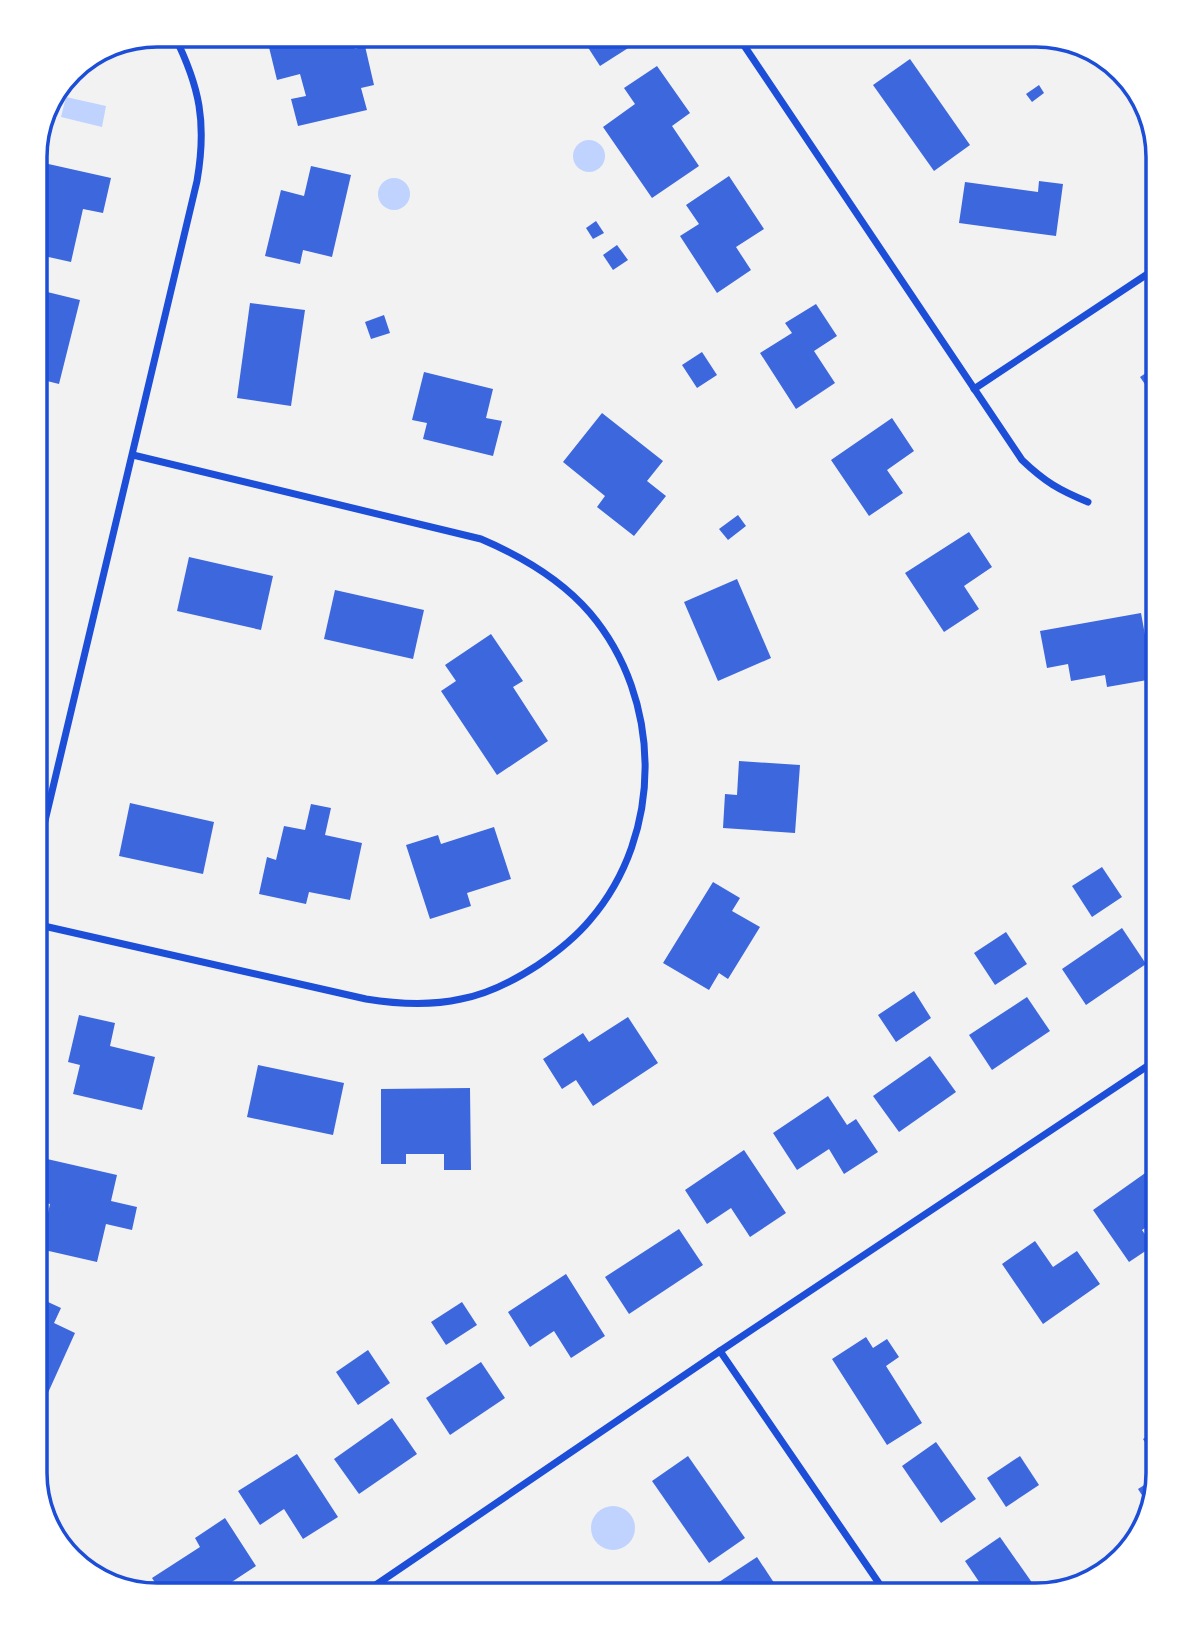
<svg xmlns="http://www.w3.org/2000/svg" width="1193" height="1630" font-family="'DejaVu Sans',sans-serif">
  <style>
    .water { fill: #bfd3fe }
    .building { fill: #3d67dc }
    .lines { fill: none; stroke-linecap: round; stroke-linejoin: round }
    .minor { stroke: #1d4ed8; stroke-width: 7 }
    .rim { fill: none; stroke: #1d4ed8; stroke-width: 3.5 }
  </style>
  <rect width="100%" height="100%" fill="#f2f2f2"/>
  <g class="water">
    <polygon points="66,97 106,106 102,127 61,117"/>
    <circle cx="589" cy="156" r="16"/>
    <circle cx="394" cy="194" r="16"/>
    <circle cx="613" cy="1528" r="22"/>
  </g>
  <g class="building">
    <polygon points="266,35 306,35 307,38 321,35 351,35 355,49 365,46 374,85 361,88 367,110 298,126 291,99 306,96 300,74 277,80"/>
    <polygon points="580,35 630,35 636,43 600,66"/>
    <polygon points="831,35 858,35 840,48"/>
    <polygon points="910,59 970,145 934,171 873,85"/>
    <polygon points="657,66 690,113 672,126 699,166 652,198 603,127 635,104 624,88"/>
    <polygon points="1039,85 1044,93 1032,102 1026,94"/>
    <polygon points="35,161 111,178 103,213 83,209 71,262 35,254"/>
    <polygon points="311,166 351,175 332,257 303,250 300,264 265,256 281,190 304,196"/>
    <polygon points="729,176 764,229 736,247 751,270 717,293 680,236 699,224 686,205"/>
    <polygon points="1039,181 1063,184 1056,236 959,223 965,182 1038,192"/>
    <polygon points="596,221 604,233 593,239 586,228"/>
    <polygon points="617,245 628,260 613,270 603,255"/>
    <polygon points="35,289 80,300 59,384 35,378"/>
    <polygon points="250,303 305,310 291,406 237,398"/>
    <polygon points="816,304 837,336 814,351 835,383 796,409 760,353 792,333 785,323"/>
    <polygon points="384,315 390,333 371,339 365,322"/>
    <polygon points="702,352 717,375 697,388 682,365"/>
    <polygon points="1158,365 1158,403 1140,377"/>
    <polygon points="424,372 493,389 486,418 502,421 493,456 423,439 427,423 412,420"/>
    <polygon points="602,413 663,461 647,481 666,496 634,536 597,507 605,496 563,462"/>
    <polygon points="892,418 914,451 887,470 903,493 869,516 831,460"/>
    <polygon points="35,462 44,464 36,494 35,494"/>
    <polygon points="738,515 746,526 728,540 719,529"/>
    <polygon points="969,532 992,567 964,586 979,609 944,632 905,573"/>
    <polygon points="189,557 273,576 261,630 177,611"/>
    <polygon points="737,579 771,658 718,681 684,602"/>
    <polygon points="335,590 424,610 413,659 324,639"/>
    <polygon points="1141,613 1153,679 1107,687 1105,675 1071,681 1068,664 1047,668 1040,631"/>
    <polygon points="491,634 523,681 513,687 548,741 497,775 441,691 456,681 445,665"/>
    <polygon points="739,761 800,765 795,833 723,828 725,794 737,795"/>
    <polygon points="130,803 214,822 203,874 119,856"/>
    <polygon points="311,804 331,808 325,835 362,843 350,900 309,892 306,904 259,894 267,857 276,860 284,826 305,830"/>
    <polygon points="494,827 511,879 467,893 471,906 430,919 406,845 438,835 441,844"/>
    <polygon points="1102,867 1122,897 1092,917 1072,886"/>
    <polygon points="713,882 740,898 732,911 760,927 728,979 719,973 709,990 663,963"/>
    <polygon points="1122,928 1146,964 1086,1005 1062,969"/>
    <polygon points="1006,932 1027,964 995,985 974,953"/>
    <polygon points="914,991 931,1018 896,1042 878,1015"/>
    <polygon points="1027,997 1050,1031 992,1070 969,1035"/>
    <polygon points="79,1015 115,1023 110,1046 155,1057 142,1110 73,1094 80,1065 68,1062"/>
    <polygon points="628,1017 658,1063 593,1106 576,1080 562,1089 543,1059 583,1033 589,1042"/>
    <polygon points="930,1056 956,1092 899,1132 873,1096"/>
    <polygon points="258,1065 344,1083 333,1135 247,1117"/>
    <polygon points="470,1088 471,1170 444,1170 444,1154 406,1154 406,1164 381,1164 381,1089"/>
    <polygon points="828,1096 847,1125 856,1119 878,1152 844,1174 829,1149 797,1170 773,1133"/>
    <polygon points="744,1150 786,1213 750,1237 731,1208 707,1224 685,1190"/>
    <polygon points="47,1159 117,1175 111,1201 137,1207 132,1230 106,1224 97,1262 40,1249 50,1204 37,1201"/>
    <polygon points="1158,1164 1158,1219 1142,1230 1153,1246 1129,1262 1093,1210"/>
    <polygon points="679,1229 703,1265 629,1314 605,1277"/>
    <polygon points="1035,1241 1053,1267 1077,1251 1100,1284 1043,1324 1002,1264"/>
    <polygon points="566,1274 605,1336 571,1358 554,1331 530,1347 508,1312"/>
    <polygon points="35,1296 61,1308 54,1323 75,1333 47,1395 35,1389"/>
    <polygon points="462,1302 477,1325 446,1345 431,1322"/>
    <polygon points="866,1337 873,1348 887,1339 899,1357 886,1366 922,1423 887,1445 832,1359"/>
    <polygon points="368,1350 390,1383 358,1405 336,1372"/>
    <polygon points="481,1362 505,1398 450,1435 426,1398"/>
    <polygon points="392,1418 417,1454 359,1494 334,1459"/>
    <polygon points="1158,1429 1158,1462 1143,1439"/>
    <polygon points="936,1442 976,1499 941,1523 902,1466"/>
    <polygon points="297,1454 338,1517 303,1539 284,1509 260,1525 238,1491"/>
    <polygon points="688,1456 745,1538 709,1563 652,1481"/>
    <polygon points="1020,1456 1039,1485 1006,1507 987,1478"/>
    <polygon points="1157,1477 1149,1506 1138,1489"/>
    <polygon points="225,1518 256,1566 212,1595 163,1595 152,1578 200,1547 195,1538"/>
    <polygon points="1000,1537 1040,1594 988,1595 965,1561"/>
    <polygon points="757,1557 782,1595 728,1595 719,1582"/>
    <polygon points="118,1575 127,1588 107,1582"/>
  </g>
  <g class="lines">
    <g class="minor">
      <path d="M737,35L1022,460C1045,482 1059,490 1088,502"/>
      <polyline points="974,389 1158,267"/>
      <path d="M35,863L197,181C207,123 200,87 174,35"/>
      <path d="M35,924L366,999C397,1004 430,1006 461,999C489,994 515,980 538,965C557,952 575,938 590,920C664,834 663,699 590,613C561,579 521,556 481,539L133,455"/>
      <polyline points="720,1351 887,1595"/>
      <polyline points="361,1595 720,1351 1158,1059"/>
    </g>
  </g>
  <path d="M0 0H1193V1630H0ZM157 47H1036A110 110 0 0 1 1146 157V1473A110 110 0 0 1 1036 1583H157A110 110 0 0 1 47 1473V157A110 110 0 0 1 157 47Z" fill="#fff" fill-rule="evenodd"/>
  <path class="rim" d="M157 47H1036A110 110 0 0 1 1146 157V1473A110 110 0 0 1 1036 1583H157A110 110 0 0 1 47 1473V157A110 110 0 0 1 157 47Z"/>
</svg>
